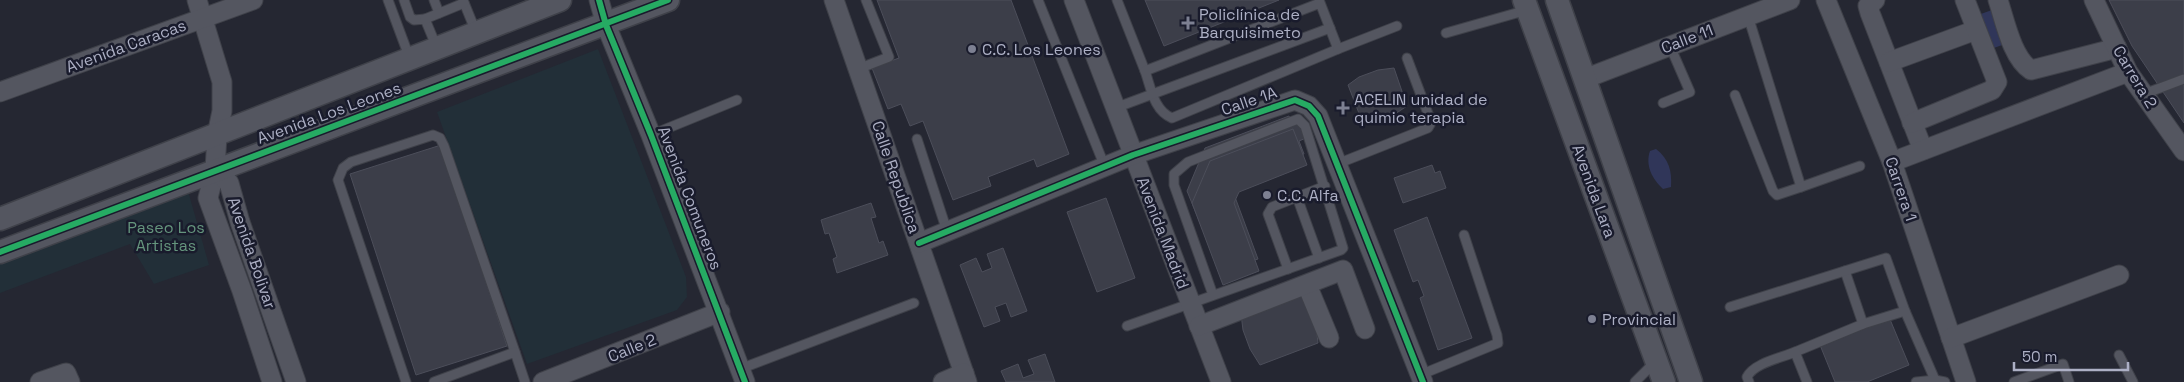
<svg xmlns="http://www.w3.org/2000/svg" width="2184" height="382" font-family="'Space Grotesk',sans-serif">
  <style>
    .green { fill: #222f38 }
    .water { fill: #303659 }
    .building { fill: #3c3e49; stroke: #4c4e5a }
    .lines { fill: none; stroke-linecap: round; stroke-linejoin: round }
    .service-casing { stroke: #3f4149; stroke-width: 11 }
    .minor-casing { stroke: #3f4149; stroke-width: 21 }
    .tertiary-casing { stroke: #3f4149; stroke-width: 25 }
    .service { stroke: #545660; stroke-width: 9 }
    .minor { stroke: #545660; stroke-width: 19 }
    .tertiary { stroke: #545660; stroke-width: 22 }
    .cycleway-casing { stroke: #191b2c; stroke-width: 9 }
    .cycleway { stroke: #26ab63; stroke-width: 6 }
    .poi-dot { fill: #7d8092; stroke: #191b2c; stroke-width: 2 }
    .labels { text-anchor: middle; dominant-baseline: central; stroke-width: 5; stroke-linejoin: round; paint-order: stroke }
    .poi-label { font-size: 16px; fill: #adb0c5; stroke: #191b2c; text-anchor: start }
    .street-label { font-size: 16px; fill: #adb0c5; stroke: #191b2c }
    .park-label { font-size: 16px; fill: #65957d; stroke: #191b2c }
  </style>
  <rect width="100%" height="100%" fill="#252732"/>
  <g class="green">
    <polygon points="598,49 686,277 687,297 677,310 527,364 437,112"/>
    <polygon points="188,191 209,265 154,284 130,244 0,293 0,264"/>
  </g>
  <g class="water">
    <polygon points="1992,10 2005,44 1991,49 1978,15"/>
    <path d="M1656,149C1669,159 1672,171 1671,187L1663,189C1652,179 1645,165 1650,151Z"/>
  </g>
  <g class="building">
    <polygon points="877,0 1011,0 1069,154 1037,167 1034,159 988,177 991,186 953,200 923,121 910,126 901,104 888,109 872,68 899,58"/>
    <polygon points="1145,0 1279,0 1164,46"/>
    <polygon points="2109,0 2184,0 2184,123 2132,46"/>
    <polygon points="1394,68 1407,106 1395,114 1379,119 1362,121 1348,85 1359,77 1378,70"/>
    <polygon points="1289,116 1292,124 1299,121 1306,138 1299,141 1304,154 1236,180 1232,189 1258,259 1220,272 1187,191 1205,148"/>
    <polygon points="1293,129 1307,165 1239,192 1234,203 1259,271 1223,285 1192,203 1210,161"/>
    <polygon points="441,145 507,346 416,375 350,174"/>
    <polygon points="1432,165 1435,173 1440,171 1446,188 1403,203 1394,178"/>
    <polygon points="1106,198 1135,278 1097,292 1067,212"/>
    <polygon points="871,203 876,217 871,218 879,243 883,241 888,255 837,273 833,259 837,257 829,233 825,234 821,220"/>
    <polygon points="1427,217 1472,338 1438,350 1420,298 1424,296 1418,280 1413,282 1394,230"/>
    <polygon points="1003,248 1027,311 1011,317 1006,303 995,307 1000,321 984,327 960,265 976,258 982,272 992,268 987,254"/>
    <polygon points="1300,293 1309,307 1316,325 1318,343 1260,365 1250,349 1243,330 1241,314"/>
    <polygon points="1889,317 1909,365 1867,382 1835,382 1820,345"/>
    <polygon points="1045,354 1055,382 1006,382 1001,371 1018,364 1023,378 1034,374 1028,360"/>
  </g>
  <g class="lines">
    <g class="service-casing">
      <g id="service">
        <polyline points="388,0 410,59"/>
        <polyline points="404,0 410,17 414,20 425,19 437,48"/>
        <polyline points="434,0 439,13"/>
        <polyline points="463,0 476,32"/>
        <polyline points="1038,0 1105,167"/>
        <polyline points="1117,0 1145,71"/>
        <path d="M1319,0L1338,49L1172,118C1154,111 1151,88 1145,71L1320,3"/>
        <polyline points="425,19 464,3"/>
        <polyline points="1446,33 1527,10"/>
        <polyline points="1338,49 1397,26"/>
        <polyline points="858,69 889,57 866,0"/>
        <polyline points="2144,94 2184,79"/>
        <polyline points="1735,95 1773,191 1777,195 1801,187 1748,16"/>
        <polyline points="1663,103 1690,92 1670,46"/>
        <polyline points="1115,108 1330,28"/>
        <polyline points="651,135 737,100"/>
        <polyline points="917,139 947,231"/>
        <polyline points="1337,164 1428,128 1431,123 1430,119 1407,58"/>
        <polyline points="1801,187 1860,166"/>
        <polyline points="1297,197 1319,258"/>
        <polyline points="1288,269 1268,214 1272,207 1325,186"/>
        <polyline points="1845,271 1863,324"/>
        <polyline points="1730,307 1886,258 1905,311"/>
        <polyline points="1127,326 1341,250 1343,248 1305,126 1298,119 1188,162 1174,174 1174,185 1213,295"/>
        <polyline points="1795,352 1863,324 1905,311 1935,380"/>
        <polyline points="2119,355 2133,382"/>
        <polyline points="740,369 914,303"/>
        <polyline points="1420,375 1498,343 1497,335 1464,235"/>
        <polyline points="406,382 338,180 343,168 351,162 433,135 440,138 444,146 515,352"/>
        <polyline points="434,382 515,352 525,382"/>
        <polyline points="1635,382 1656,361"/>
        <path d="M1749,382L1747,377C1754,363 1781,358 1795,352L1807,382"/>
        <polyline points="1916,382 1935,380 1945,382"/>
        <polyline points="2014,382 2063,364 2069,382"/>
      </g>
    </g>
    <g class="minor-casing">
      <g id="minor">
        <polyline points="197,0 222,82 222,111 217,135 215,170 208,198 242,291 272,382"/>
        <polyline points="599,0 606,25 651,135 745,382"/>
        <polyline points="834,0 967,382"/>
        <polyline points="1074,0 1221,382"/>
        <polyline points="1826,0 1892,162 1966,382"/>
        <polyline points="1875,0 1868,6 1870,13 1923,150"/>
        <path d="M1998,0C2005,21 2012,58 2031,70L2117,48"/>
        <polyline points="2094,0 2128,72 2184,151"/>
        <polyline points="1889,62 1976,30"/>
        <polyline points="1584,79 1790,0"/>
        <polyline points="0,92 253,0"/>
        <polyline points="1912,123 1992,90 1997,82 1965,0"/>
        <polyline points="1892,162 2128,72"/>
        <polyline points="215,170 229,183 240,222 296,382"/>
        <polyline points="919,243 1133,155 1295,100 1309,106 1318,116 1423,382"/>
        <polyline points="1307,285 1329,338"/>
        <polyline points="1199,326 1343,270 1365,329"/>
        <polyline points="1951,338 2119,275"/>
        <polyline points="40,382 66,373 70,382"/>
        <polyline points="543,382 720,312"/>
        <polyline points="943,382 964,373"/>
      </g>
    </g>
    <g class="tertiary-casing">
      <g id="tertiary">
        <polyline points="1524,0 1664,382"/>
        <polyline points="1557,0 1691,382"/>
        <polyline points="0,219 560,0"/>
        <polyline points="0,252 668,0"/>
      </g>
    </g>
    <use href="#service" class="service"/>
    <use href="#minor" class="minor"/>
    <use href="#tertiary" class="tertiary"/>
    <g class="cycleway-casing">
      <g id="cycleway">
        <polyline points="599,0 606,25 651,135 745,382"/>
        <polyline points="919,243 1133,155 1295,100 1309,106 1318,116 1423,382"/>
        <polyline points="0,252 668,0"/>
      </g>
    </g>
    <use href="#cycleway" class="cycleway"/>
  </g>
  <g class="poi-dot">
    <path d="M1185.5 15.5h5v5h5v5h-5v5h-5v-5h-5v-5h5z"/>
    <circle cx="972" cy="49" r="5"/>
    <path d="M1340.5 100.5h5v5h5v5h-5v5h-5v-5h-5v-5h5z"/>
    <circle cx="1267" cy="195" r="5"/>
    <circle cx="1592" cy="319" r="5"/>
  </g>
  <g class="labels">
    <g class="poi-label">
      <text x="1199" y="14">Policlínica de<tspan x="1199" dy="18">Barquisimeto</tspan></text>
      <text x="982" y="49">C.C. Los Leones</text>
      <text x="1354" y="99">ACELIN unidad de<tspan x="1354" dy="18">quimio terapia</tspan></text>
      <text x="1277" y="195">C.C. Alfa</text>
      <text x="1602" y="319">Provincial</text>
    </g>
    <g class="street-label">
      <text transform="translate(1687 39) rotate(-21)">Calle 11</text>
      <text transform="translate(126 46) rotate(-20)">Avenida Caracas</text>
      <text transform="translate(2135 77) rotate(59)">Carrera 2</text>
      <text transform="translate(1249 101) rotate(-19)">Calle 1A</text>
      <text transform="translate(329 113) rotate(-20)">Avenida Los Leones</text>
      <text transform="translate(896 177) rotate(71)">Calle Republica</text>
      <text transform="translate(1901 189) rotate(71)">Carrera 1</text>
      <text transform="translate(1594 191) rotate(70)">Avenida Lara</text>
      <text transform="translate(690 198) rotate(69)">Avenida Comuneros</text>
      <text transform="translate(1163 233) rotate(69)">Avenida Madrid</text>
      <text transform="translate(252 253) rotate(71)">Avenida Bolivar</text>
      <text transform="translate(632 348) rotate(-22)">Calle 2</text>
    </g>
    <g class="park-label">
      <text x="166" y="227">Paseo Los<tspan x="166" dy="18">Artistas</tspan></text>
    </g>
  </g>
  <path d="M2014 362v8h114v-8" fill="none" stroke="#adb0c5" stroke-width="2.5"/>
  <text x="2022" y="362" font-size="15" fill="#adb0c5" stroke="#191b2c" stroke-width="4" paint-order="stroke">50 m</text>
</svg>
